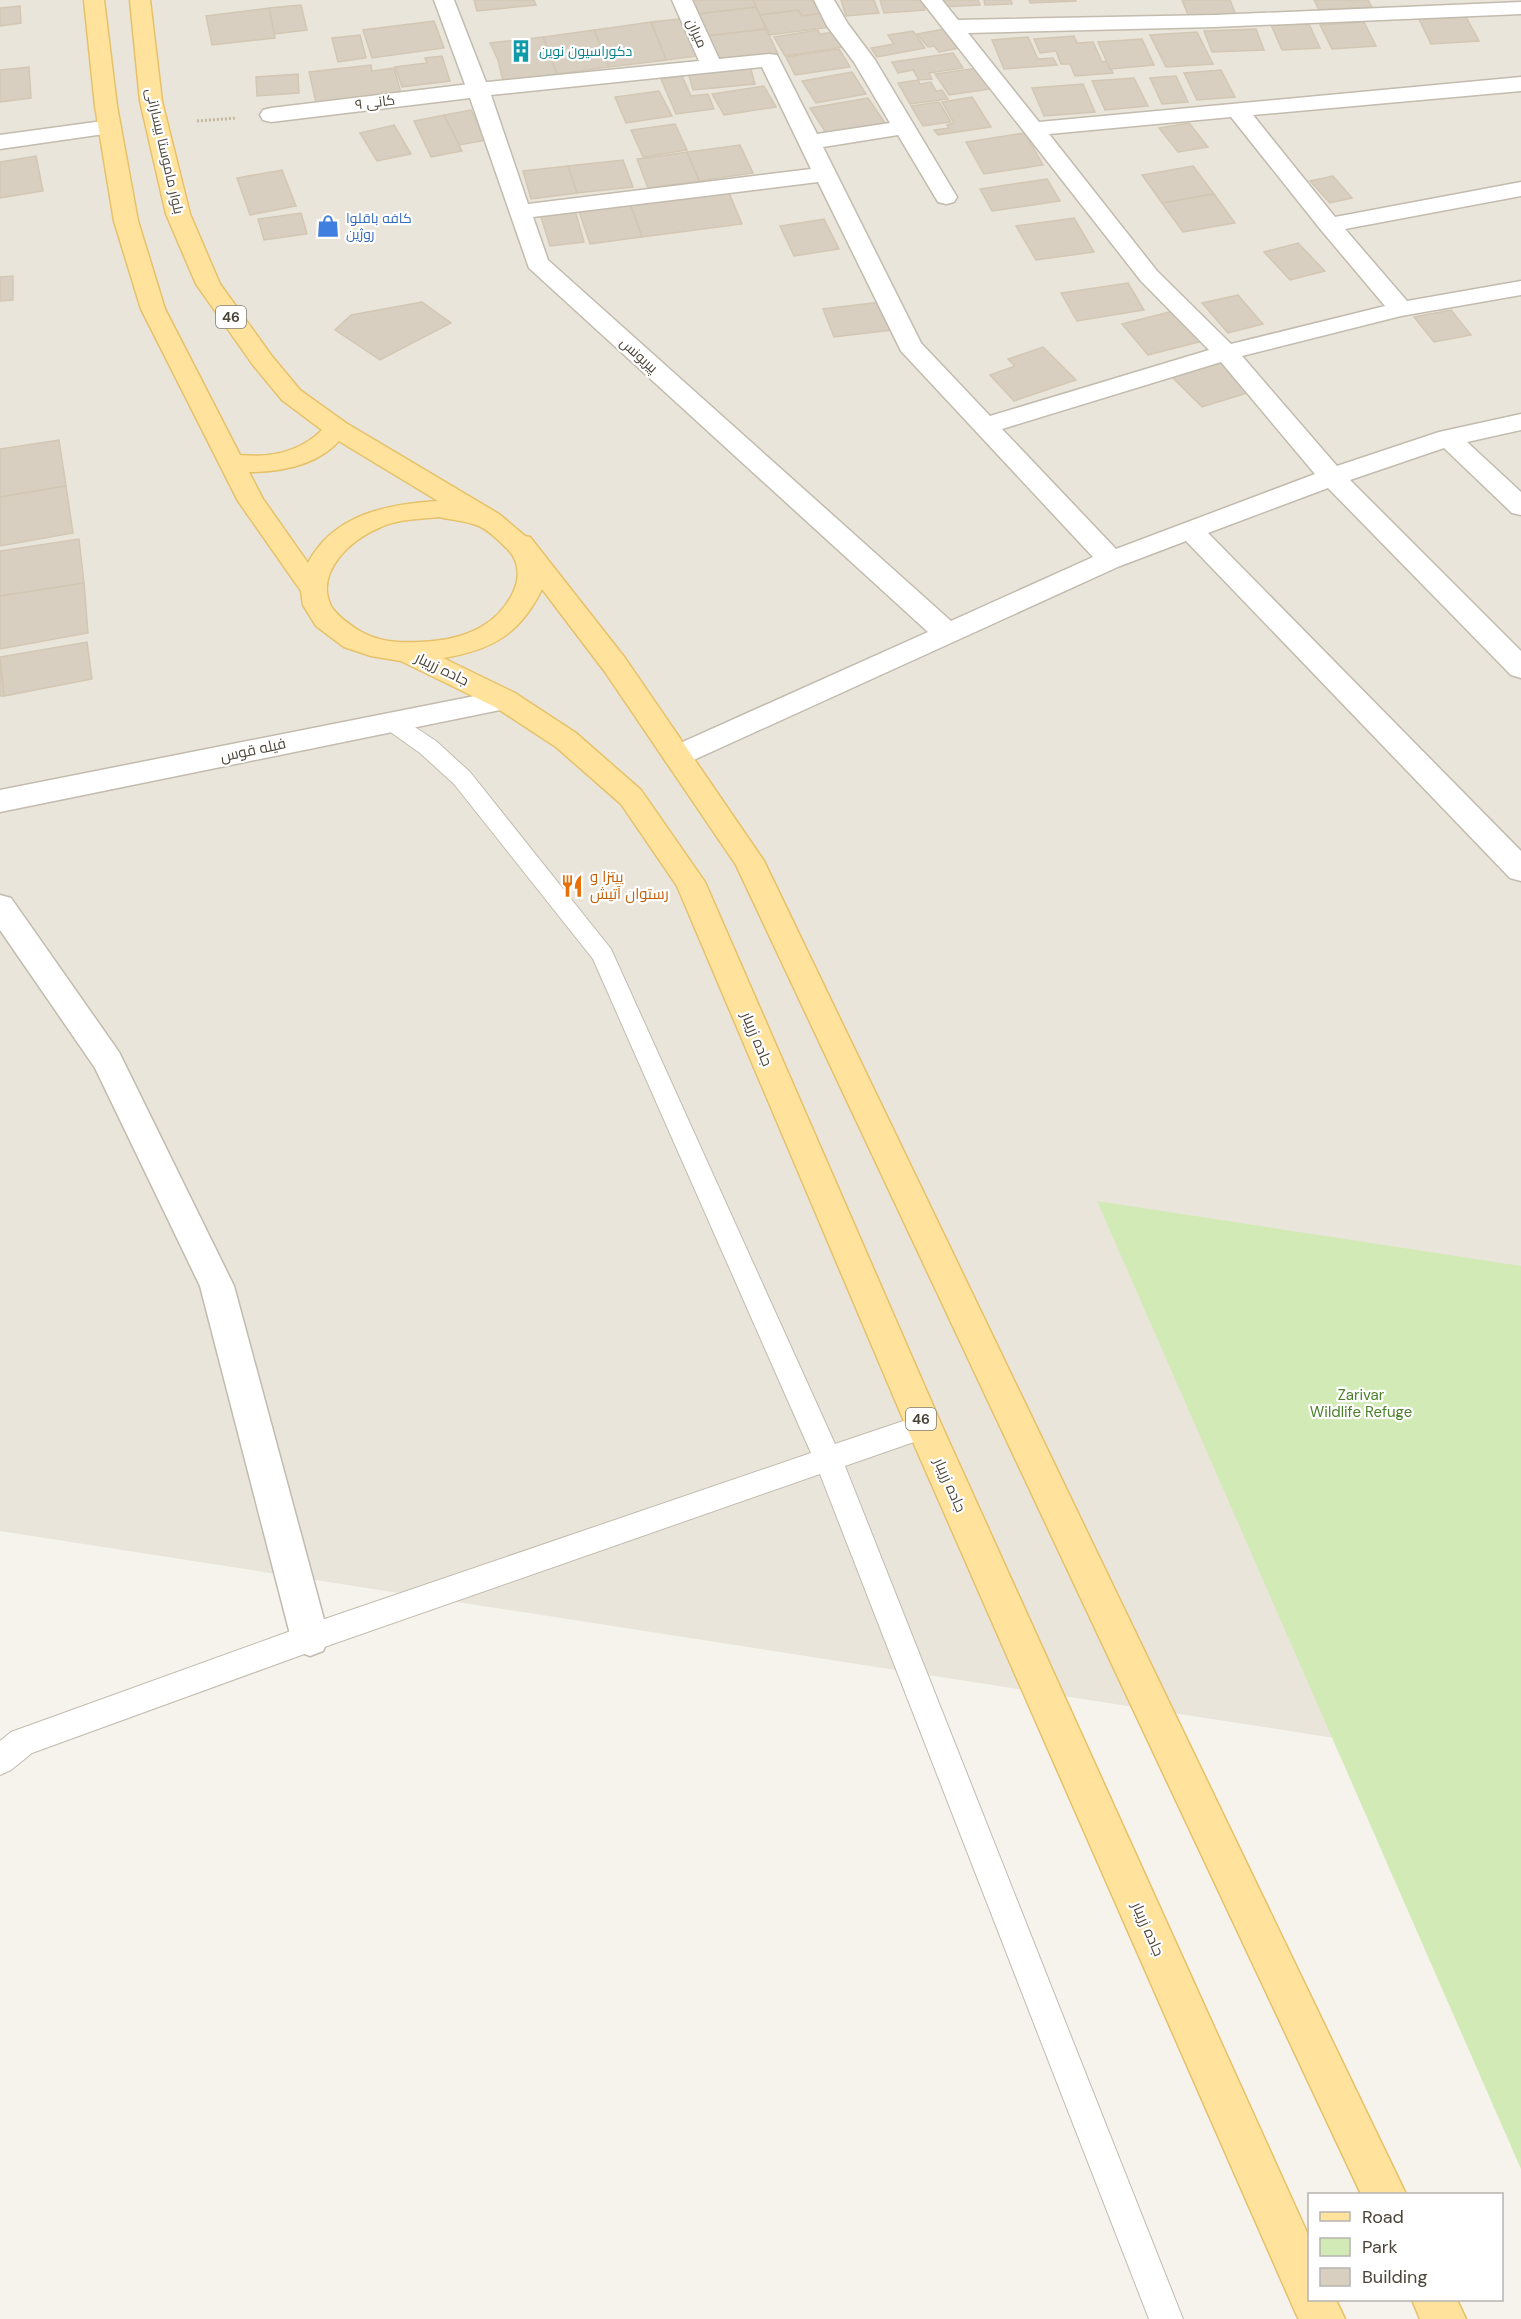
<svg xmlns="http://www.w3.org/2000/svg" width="1521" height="2319" font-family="'DM Sans',Cairo,sans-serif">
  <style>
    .residential { fill: #eae5da }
    .green { fill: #d2eab5 }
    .building { fill: #d8cfc1; stroke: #d3c7b4; stroke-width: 1.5 }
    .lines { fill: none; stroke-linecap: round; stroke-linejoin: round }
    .service-casing { stroke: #c2bbae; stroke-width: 2 }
    .minor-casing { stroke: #c2bbae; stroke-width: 3 }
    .tertiary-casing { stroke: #c2bbae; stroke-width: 3 }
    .primary-casing { stroke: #e6c16a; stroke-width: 3 }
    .path { stroke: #c4b79f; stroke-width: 3; stroke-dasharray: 2 2; stroke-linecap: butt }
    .service { fill: #fff; fill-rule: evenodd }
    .minor { fill: #fff; fill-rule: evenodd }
    .tertiary { fill: #fff; fill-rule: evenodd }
    .primary { fill: #ffe39c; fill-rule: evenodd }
    .labels { text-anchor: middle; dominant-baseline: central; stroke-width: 4.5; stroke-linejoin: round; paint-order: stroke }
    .far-street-label { font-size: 14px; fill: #4b4439; stroke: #fff }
    .far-culture-label { font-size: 14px; fill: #0d838f; stroke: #fff; text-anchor: start }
    .far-shop-label { font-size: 14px; fill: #366cbe; stroke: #fff; text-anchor: start }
    .shield { fill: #fff; stroke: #817c74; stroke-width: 1.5 }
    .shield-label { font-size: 14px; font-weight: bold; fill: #4b4439 }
    .street-label { font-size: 15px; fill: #4b4439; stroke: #fff }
    .food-label { font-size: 15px; fill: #c56008; stroke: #fff; text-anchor: start }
    .park-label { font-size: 15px; fill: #4a7f2a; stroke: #fff }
  </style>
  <rect width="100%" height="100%" fill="#f6f3ec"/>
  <polygon class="residential" points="0,0 1521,0 1521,1767 0,1531"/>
  <polygon class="green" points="1097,1201 1521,1266 1521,2169"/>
  <g class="building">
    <polygon points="474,0 534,0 536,5 477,11"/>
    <polygon points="691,0 753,0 756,7 698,14"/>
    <polygon points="753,0 816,0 824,13 802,16 798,10 760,15"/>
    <polygon points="841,0 874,0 879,13 846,16"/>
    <polygon points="880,0 922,0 925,10 884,13"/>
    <polygon points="937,0 978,0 980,5 940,7"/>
    <polygon points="984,0 1011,0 1012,4 985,5"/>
    <polygon points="1029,0 1076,0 1076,1 1030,3"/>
    <polygon points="1182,0 1230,0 1236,15 1189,17"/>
    <polygon points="1314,0 1368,0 1372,7 1319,10"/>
    <polygon points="301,5 307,30 274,34 269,8"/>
    <polygon points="20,6 21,23 0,26 0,8"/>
    <polygon points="756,7 766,29 707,36 698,14"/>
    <polygon points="269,8 275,38 212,45 206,16"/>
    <polygon points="798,10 802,16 824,13 831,27 770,35 760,15"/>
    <polygon points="1465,15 1479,41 1431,44 1418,17"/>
    <polygon points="698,17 714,54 666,60 651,22"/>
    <polygon points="434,21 444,48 372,58 363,30"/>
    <polygon points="651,22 666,60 609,67 594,30"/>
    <polygon points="1364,22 1376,46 1332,49 1320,25"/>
    <polygon points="1309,24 1320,48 1282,50 1271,25"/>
    <polygon points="766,29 778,54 718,62 707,36"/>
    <polygon points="944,29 959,48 939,52 934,46 928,47 917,34"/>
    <polygon points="1256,29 1264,50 1212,52 1204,31"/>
    <polygon points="594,30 609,67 557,74 543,37"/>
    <polygon points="818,30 820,34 835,32 843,47 785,56 774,37"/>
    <polygon points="913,31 925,48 877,57 871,48 894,44 888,35"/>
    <polygon points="1197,32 1213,64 1166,67 1150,35"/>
    <polygon points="360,35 366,58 338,62 332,38"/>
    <polygon points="1074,36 1077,43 1093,42 1102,62 1108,61 1113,73 1075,76 1070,64 1061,64 1056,51 1040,53 1034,39"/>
    <polygon points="543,37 557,74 503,81 498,60 490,43"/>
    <polygon points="1028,37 1038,59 1053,58 1057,65 1004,69 992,40"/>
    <polygon points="1142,39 1154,65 1110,69 1098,42"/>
    <polygon points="839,49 850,67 795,75 786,57"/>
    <polygon points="953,53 963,68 929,73 932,79 919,80 913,70 898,73 892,62"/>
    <polygon points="442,56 450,81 402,87 395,67 427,63 425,58"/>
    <polygon points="371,65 372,71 394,68 401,93 316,103 309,72"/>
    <polygon points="750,66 755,84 693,90 688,72"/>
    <polygon points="29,67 31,98 0,102 0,70"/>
    <polygon points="978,68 991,89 949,95 935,74"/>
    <polygon points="1221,70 1235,97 1197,100 1184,73"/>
    <polygon points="852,72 866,94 816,103 802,81"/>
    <polygon points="298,74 299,93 257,96 256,77"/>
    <polygon points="682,76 691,96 708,94 714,109 676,114 661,79"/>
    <polygon points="1176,76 1188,102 1162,104 1150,78"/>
    <polygon points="1134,78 1148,106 1105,110 1092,81"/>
    <polygon points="918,80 920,84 931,82 936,91 942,90 948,99 910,104 898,83"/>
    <polygon points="1083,84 1095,112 1044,116 1032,88"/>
    <polygon points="764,86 776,107 724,115 712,94"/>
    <polygon points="659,91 672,116 626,123 615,97"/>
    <polygon points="972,97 991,127 938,135 934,130 949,128 947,125 954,123 942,102"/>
    <polygon points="868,98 885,123 826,133 810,108"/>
    <polygon points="939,102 951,122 923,126 911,106"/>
    <polygon points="471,110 487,140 459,145 444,115"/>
    <polygon points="444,115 462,151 431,157 414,121"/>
    <polygon points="1189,123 1208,147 1178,152 1159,128"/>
    <polygon points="675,124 687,150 643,157 631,130"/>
    <polygon points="394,125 411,154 377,161 360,133"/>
    <polygon points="1025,133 1043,165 984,174 966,142"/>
    <polygon points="740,145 753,173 699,181 687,152"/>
    <polygon points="687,152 699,181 648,188 637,159"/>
    <polygon points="36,156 43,191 0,198 0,162"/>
    <polygon points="623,160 633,187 577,193 568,166"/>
    <polygon points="568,166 577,193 531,199 523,171"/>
    <polygon points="1193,166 1214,194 1162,203 1142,175"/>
    <polygon points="282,170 296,206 250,215 237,178"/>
    <polygon points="1333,176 1352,198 1330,203 1310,181"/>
    <polygon points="1047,179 1060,201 992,211 980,189"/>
    <polygon points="727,188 742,224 642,237 629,201"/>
    <polygon points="1214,194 1235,223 1183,232 1162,203"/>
    <polygon points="629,201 642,237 590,244 578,208"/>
    <polygon points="575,210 584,242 550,246 540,214"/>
    <polygon points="301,213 307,234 264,240 258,219"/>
    <polygon points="1074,218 1094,252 1036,260 1016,226"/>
    <polygon points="824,219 839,249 794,256 780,226"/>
    <polygon points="1298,243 1325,271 1290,280 1264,252"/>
    <polygon points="13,276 13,300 0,301 0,277"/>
    <polygon points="1128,283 1144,310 1077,321 1061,293"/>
    <polygon points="1238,295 1263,324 1228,333 1202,303"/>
    <polygon points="422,302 451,323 380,360 335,330 351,315"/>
    <polygon points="881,302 892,330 834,337 823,309"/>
    <polygon points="1177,310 1203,341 1148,355 1122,324"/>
    <polygon points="1451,310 1471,335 1434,342 1414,317"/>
    <polygon points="1043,347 1076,380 1014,401 990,375 1015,366 1008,359"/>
    <polygon points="1218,356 1254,391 1202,407 1167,372"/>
    <polygon points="59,440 66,486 0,497 0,449"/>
    <polygon points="66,486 73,533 0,546 0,497"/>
    <polygon points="79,539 84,583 0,596 0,551"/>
    <polygon points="84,583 88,633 0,649 0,596"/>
    <polygon points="87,642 92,679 4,696 0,657"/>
    <polygon points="0,660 4,696 0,696"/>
  </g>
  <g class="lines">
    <g class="service-casing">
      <polygon id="service" points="390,713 398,716 436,741 470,772 611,949 835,1444 924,1414 934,1417 938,1426 934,1435 845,1466 1183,2319 1149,2319 820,1474 310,1652 32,1753 11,1770 0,1775 0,1741 11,1732 310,1624 811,1453 593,959 454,784 420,753 382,726 379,721 382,716"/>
    </g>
    <g class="minor-casing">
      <g id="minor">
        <path d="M672,0H692L719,59L769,54L777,55L817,134L890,123L854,62L827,26L814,0H834L848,24L875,60L957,197L954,202L946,204L938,202L898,135L823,147L921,343L990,416L1209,350L1141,281L921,0H942L958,20L1214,15L1521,2V14L1214,27L968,33L1039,122L1521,77V91L1253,115L1335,217L1521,182V196L1345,229L1407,301L1521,281V295L1401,316L1242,356L1337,466L1439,432L1521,414V430L1467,442L1521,492V515L1512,513L1444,448L1350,480L1521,651V678L1511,675L1328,488L1208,533L1521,851V881L1510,878L1186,541L1120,566L687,763L677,766L667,763L663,756L667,749L928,632L529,268L470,98L271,122L263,120L260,115L263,110L271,108L478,83L699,61ZM762,67L811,169L528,204L491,95ZM1231,117L1321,230L1385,306L1231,344L1157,271L1049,134ZM818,182L901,351L1093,557L951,621L548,260L533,217ZM1221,362L1315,474L1116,549L1002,429Z"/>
        <polygon points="110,120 118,122 121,127 118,132 0,149 0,135"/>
        <polygon points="0,895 11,898 119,1052 234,1286 329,1638 323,1651 310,1656 297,1651 291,1638 200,1286 95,1068 0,930"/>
      </g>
    </g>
    <g class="tertiary-casing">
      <g id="tertiary">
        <polygon points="434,0 454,0 489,90 486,95 478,97 470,95 467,90"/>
        <polygon points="505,690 515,693 519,700 515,707 0,812 0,790"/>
      </g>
    </g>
    <g class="primary-casing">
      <g id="primary">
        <path d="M84,0H104L117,106L138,221L165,309L240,455C270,458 300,452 322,430L282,400L253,365L196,284L166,214L140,101L130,0H150L162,101L190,214L220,284L271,355L300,390L346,423L499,514L525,536L530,537L625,658L764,861L1406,2194H1361L736,865L605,672L542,589C520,634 492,650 443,658L515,693L576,733L641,790L705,882L942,1426L1310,2239V2300H1336L1345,2319H1299L1297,2316L906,1426L677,886L621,804L556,747L495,707L401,661L371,656L344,647L316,626L303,605L301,591L238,501L141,309L114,221L95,106ZM339,441L438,501C388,504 334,514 308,563L263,499L249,472C281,472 317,465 339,441ZM439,517C452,520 466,521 479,526C486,529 491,534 497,539C503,545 509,549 513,556C528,582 504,614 481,627C462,638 441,641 420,642C398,643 377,642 358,630C349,624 337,616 331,606C314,571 353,538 381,527C399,519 420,519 439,517Z"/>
        <polygon points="1412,2300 1457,2300 1466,2319 1420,2319"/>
      </g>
    </g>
    <polyline class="path" points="197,121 237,118"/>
    <use href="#service" class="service"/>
    <use href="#minor" class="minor"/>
    <use href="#tertiary" class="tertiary"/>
    <use href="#primary" class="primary"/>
  </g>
  <defs>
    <g id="building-bare" transform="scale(1.8)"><path d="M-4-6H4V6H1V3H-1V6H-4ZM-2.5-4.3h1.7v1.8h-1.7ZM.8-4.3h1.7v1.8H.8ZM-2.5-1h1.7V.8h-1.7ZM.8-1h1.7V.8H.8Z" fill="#0f9aa8" stroke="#fff" stroke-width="2.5" paint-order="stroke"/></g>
    <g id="shop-bare" transform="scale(1.8)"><path d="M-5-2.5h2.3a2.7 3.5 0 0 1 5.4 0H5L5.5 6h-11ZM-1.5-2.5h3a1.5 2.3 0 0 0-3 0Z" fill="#3f7fe0" stroke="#fff" stroke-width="2.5" paint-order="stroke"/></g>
    <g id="restaurant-bare" transform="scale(1.8)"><path d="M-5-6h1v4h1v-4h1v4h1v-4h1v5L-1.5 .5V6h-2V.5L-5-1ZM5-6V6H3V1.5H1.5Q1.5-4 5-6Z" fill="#e8710a" stroke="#fff" stroke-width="2.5" paint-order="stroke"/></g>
  </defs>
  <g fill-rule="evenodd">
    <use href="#building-bare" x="521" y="51"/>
    <use href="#shop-bare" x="328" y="226"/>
    <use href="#restaurant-bare" x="572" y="886"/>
  </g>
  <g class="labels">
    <g class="far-street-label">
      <text transform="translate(697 33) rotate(66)">میران</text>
      <text transform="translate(375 102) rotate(-7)">کانی ۹</text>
      <text transform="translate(165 151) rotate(77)">بلوار ماموستا بیسارانی</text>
      <text transform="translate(639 355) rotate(42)">پیریونس</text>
    </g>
    <g class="far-culture-label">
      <text x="539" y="51">دکوراسیون نوین</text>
    </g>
    <g class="far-shop-label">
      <text x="346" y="218">کافه باقلوا<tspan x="346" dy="16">روژین</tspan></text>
    </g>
    <g class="shield">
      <rect x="216" y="306" width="30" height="22" rx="4.5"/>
      <rect x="906" y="1408" width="30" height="22" rx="4.5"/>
    </g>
    <g class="shield-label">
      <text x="231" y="317">46</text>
      <text x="921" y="1419">46</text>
    </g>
    <g class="street-label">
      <text transform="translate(442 669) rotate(26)">جاده زریبار</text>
      <text transform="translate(253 750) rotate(-12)">فیله قوس</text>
      <text transform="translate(757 1039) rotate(67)">جاده زریبار</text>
      <text transform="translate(950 1485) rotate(66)">جاده زریبار</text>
      <text transform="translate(1148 1929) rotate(66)">جاده زریبار</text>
    </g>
    <g class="food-label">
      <text x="590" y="877">پیتزا و<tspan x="590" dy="17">رستوان آتیش</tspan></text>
    </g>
    <g class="park-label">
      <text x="1361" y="1395">Zarivar<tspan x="1361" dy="17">Wildlife Refuge</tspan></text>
    </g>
  </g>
  <rect x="1308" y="2193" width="195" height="108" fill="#ffffff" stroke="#b7b4b0" stroke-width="1.5"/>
  <rect x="1320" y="2212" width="30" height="9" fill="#ffe39c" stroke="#b7b4b0" stroke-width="1.5"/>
  <text x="1362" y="2223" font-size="18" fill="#4b4439">Road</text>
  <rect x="1320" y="2238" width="30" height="18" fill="#d2eab5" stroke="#b7b4b0" stroke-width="1.5"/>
  <text x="1362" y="2253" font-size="18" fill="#4b4439">Park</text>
  <rect x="1320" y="2268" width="30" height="18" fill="#d8cfc1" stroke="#b7b4b0" stroke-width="1.5"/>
  <text x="1362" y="2283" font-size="18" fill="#4b4439">Building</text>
</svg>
